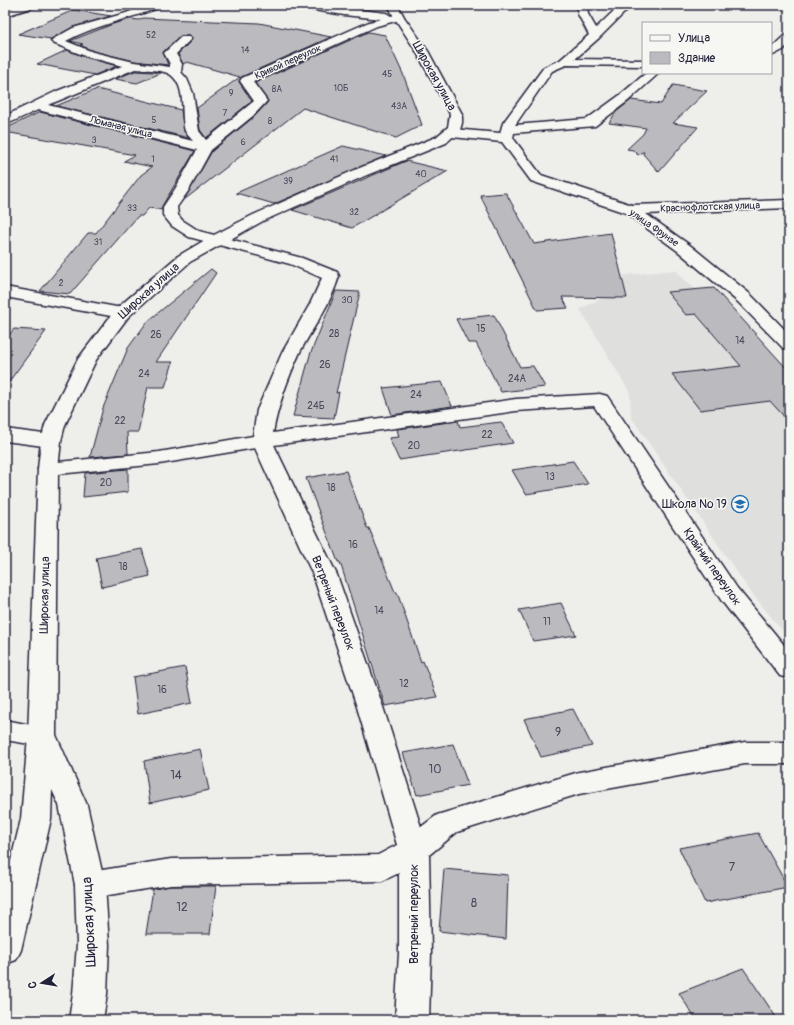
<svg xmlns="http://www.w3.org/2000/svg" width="794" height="1025" font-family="Pangolin,sans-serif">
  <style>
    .built { fill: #dfdfde }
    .building { fill: #bbbbbf; stroke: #22223b }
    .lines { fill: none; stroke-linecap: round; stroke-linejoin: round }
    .street-casing { stroke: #22223b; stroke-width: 3 }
    .secondary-casing { stroke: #22223b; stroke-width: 3 }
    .street { fill: #f6f6f2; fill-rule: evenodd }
    .secondary { fill: #f6f6f2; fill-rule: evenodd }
    .labels { text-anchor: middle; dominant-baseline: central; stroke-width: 3; stroke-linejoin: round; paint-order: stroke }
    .far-number-label { font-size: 9px; fill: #48485c }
    .far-street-label { font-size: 10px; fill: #22223b; stroke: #f6f6f2 }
    .number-label { font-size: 10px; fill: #48485c }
    .street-label { font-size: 12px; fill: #22223b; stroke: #f6f6f2 }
    .poi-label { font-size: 12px; fill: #22223b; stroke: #f6f6f2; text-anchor: end }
    .near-number-label { font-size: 12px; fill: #48485c }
    .near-street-label { font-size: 14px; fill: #22223b; stroke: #f6f6f2 }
  </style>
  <rect width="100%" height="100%" fill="#eeeeeb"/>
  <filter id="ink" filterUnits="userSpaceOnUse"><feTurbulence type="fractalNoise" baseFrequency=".025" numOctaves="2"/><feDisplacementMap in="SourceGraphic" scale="8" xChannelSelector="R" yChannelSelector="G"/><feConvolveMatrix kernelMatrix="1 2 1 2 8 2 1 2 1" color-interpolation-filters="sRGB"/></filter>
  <g filter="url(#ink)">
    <polygon class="built" points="675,270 696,290 714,288 786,368 789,368 789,639 750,591 631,417 630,393 580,309 602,298 599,278"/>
    <g class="building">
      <polygon points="74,10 111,16 73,27 51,39 18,34"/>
      <polygon points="143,18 259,23 331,37 241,77 239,82 252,101 206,138 200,130 197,108 240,77 187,62 183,64 178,54 192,40 190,36 180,36 163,52 168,65 134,61 93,51 80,45 83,44 70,41 113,24 130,19 139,20"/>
      <polygon points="368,32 385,35 403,74 422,125 396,138 303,108 184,200 212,151 255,116 268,102 255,83"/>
      <polygon points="67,50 85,57 117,66 95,75 37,64"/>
      <polygon points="135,71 154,72 161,73 137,83 115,79"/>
      <polygon points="673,85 707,91 673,123 698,127 659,172 643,154 644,152 642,152 638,155 633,150 627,149 643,134 646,128 609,123 616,112 631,100 661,104"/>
      <polygon points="97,89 181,110 184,131 189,138 56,106"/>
      <polygon points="40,112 195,151 162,206 162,210 149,208 142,216 138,216 70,294 40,291 88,233 96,233 141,175 152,167 124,161 135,155 5,132 5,129"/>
      <polygon points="343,146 386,156 274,204 236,193"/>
      <polygon points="406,161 448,171 352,228 292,210"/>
      <polygon points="506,193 534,244 611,233 627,298 562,297 568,308 537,310 480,195"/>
      <polygon points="211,269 216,273 156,362 173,362 165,387 148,387 138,432 127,432 128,454 90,457 103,408 128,348 147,322"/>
      <polygon points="714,288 789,371 789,422 770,401 700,410 672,374 741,366 696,314 686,315 667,292"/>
      <polygon points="336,291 360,292 336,393 339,392 334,418 293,416 310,355"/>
      <polygon points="494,315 520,367 533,366 545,387 501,392 476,343 468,343 456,319"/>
      <polygon points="14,329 46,331 5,387 5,340"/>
      <polygon points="442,382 452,406 392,415 383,388"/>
      <polygon points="458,421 460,427 501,422 513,443 399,460 389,438 399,437 397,429"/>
      <polygon points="573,461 588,484 526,494 512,470"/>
      <polygon points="128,469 128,492 83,497 85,473"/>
      <polygon points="346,471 367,528 369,528 395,592 397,592 421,662 423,661 437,697 385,706 340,562 338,562 306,478"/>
      <polygon points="142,549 150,576 102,587 96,558"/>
      <polygon points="561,603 576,635 533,641 519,610"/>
      <polygon points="185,667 192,703 138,714 133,677"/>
      <polygon points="573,709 592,746 541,757 524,719"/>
      <polygon points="453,744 468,785 417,795 403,753"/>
      <polygon points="200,749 209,790 150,803 144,761"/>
      <polygon points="758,833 788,887 705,903 679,848"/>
      <polygon points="444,869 508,875 506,939 439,931"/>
      <polygon points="171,886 216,886 210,934 146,934 153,889"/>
      <polygon points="743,968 778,1020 696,1020 679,993"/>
    </g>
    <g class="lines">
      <g class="street-casing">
        <g id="street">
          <polygon points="20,5 35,5 34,7 5,16 5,10"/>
          <path d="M147,5H162L161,7C129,19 95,25 66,41L93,52L134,62L170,67V64L164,53L181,37H189L191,39L176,54L182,64L181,72L187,79L193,93L199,131L206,140L254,101L240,81L242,78L369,22L381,19L344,15L302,8L297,5H321L386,13L391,16L399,14L404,17L403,19L377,26L253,82L267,101L254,115L211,150L189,190L177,207L178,215L182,220L199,231L302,258L337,272L339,276C331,304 313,327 300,352C288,378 278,405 273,433L516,399L600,394L607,396L737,588L789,651V678L780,676L721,600L594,406L516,411L274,445L337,575L383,707L421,827L437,815L579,772L745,742H789V764H745L579,794L457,832L429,855L431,953L429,1020H395L399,953V873L382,881L171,885L90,898L79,894L75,885L79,876L90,872L171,859L378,855L397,845L357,707L313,575L255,448L159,464L48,475L41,473L38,469L41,465L48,463L159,452L253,436L257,410L282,353L310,304L322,278L290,264L189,237L172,226L163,215V207L175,189L197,150L38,110L5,125V116L57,91L122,66L85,56L53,43L51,41L53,39L73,28L126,13ZM135,69C145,70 163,69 171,75C187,87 180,115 185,131C187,134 190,138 193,141L48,105Z"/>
          <polygon points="577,5 587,5 588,14 596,28 620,5 632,5 599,38 575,59 643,60 643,66 566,65 552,71 515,125 587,119 620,95 646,73 659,73 628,101 595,126 514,133 513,138 541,175 632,205 789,200 789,208 646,214 691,246 750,294 789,334 789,349 783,348 738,302 679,252 626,213 531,181 502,142 452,137 447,136 445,133 447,130 452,129 500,133 503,123 544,67 560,60 589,35 578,14"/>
          <polygon points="789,34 789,44 783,50 771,56 771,48 785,35"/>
          <polygon points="5,287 122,308 128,309 131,313 128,317 122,318 5,297"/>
          <polygon points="5,429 51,435 58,437 61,441 58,445 51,447 5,441"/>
          <polygon points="5,720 52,729 56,736 52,743 42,746 5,740"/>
        </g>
      </g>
      <g class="secondary-casing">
        <polygon id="secondary" points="388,5 398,5 404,17 428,51 462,114 462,123 460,130 446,143 367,175 263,221 190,262 128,317 96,360 65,425 61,441 58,469 56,735 87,805 105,885 109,945 107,994 103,1020 69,1020 73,994 77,945 75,885 59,805 52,790 51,819 21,950 16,960 5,964 5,885 21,819 28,736 38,469 41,441 45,425 78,359 116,309 178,256 210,237 253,215 357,169 436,137 448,127 450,114 416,51 394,17"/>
      </g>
      <use href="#street" class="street"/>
      <use href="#secondary" class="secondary"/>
    </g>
  </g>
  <defs>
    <g id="school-ring" transform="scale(0.9)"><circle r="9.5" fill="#f6f6f2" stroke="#1f6fb2" stroke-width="1.5"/><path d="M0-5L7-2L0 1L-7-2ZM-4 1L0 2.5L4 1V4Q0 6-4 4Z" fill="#1f6fb2"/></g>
  </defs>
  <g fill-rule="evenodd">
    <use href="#school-ring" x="740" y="504"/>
  </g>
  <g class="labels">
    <g class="far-number-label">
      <text x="151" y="35">52</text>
      <text x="245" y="50">14</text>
      <text x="387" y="74">45</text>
      <text x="341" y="88">10Б</text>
      <text x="277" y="89">8А</text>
      <text x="231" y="93">9</text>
      <text x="399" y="106">43А</text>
      <text x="225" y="113">7</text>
      <text x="154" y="120">5</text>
      <text x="270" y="121">8</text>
      <text x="94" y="140">3</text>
      <text x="243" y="142">6</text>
      <text x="153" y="159">1</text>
      <text x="334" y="159">41</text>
      <text x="421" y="174">40</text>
      <text x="288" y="181">39</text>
      <text x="132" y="208">33</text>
      <text x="354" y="212">32</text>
      <text x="98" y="242">31</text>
      <text x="61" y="283">2</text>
      <text x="347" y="300">30</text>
    </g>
    <g class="far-street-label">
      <text transform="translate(288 62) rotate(-24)">Кривой переулок</text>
      <text transform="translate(121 127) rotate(14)">Ломаная улица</text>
      <text transform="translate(710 207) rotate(-2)">Краснофлотская улица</text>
      <text transform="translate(654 228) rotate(35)">улица Фрунзе</text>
    </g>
    <g class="number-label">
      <text x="481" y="329">15</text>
      <text x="334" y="334">28</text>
      <text x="156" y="335">26</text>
      <text x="740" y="341">14</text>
      <text x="325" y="365">26</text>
      <text x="144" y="374">24</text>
      <text x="517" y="379">24А</text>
      <text x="416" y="395">24</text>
      <text x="316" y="406">24Б</text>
      <text x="120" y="421">22</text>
      <text x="487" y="435">22</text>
      <text x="414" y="446">20</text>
      <text x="550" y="477">13</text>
      <text x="106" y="483">20</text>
      <text x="331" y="488">18</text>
      <text x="353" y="545">16</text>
      <text x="123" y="567">18</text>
      <text x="379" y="611">14</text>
      <text x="547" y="622">11</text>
      <text x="404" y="684">12</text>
      <text x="162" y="690">16</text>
    </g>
    <g class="street-label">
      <text transform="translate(434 76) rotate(61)">Широкая улица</text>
      <text transform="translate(149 291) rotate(-42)">Широкая улица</text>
      <text transform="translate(712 567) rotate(55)">Крайний переулок</text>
      <text transform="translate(45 595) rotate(-89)">Широкая улица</text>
      <text transform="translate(333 603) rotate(69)">Ветреный переулок</text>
      <text transform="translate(414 914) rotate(-90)">Ветреный переулок</text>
    </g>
    <g class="poi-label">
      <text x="727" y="504">Школа № 19</text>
    </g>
    <g class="near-number-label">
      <text x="558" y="732">9</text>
      <text x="435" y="769">10</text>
      <text x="176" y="775">14</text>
      <text x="732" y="867">7</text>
      <text x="474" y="903">8</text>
      <text x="182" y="907">12</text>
    </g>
    <g class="near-street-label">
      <text transform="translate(89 922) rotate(-93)">Широкая улица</text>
    </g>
  </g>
  <rect width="794" height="1025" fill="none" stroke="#f6f6f2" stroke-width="20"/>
  <rect x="10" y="10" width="774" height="1005" fill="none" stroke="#22223b" stroke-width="1.5" filter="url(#ink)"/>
  <rect x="642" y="22" width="130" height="52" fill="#f6f6f2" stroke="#a1a1a9"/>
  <rect x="650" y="35" width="20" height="6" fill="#f6f6f2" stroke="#a1a1a9"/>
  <text x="678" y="42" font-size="12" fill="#22223b">Улица</text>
  <rect x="650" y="52" width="20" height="12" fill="#bbbbbf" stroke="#a1a1a9"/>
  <text x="678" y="62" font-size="12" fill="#22223b">Здание</text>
  <g transform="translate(42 983) rotate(258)" stroke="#f6f6f2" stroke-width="3" paint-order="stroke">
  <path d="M0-3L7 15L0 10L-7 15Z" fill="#22223b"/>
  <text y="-6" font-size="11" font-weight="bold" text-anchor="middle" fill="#22223b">С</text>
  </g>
</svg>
